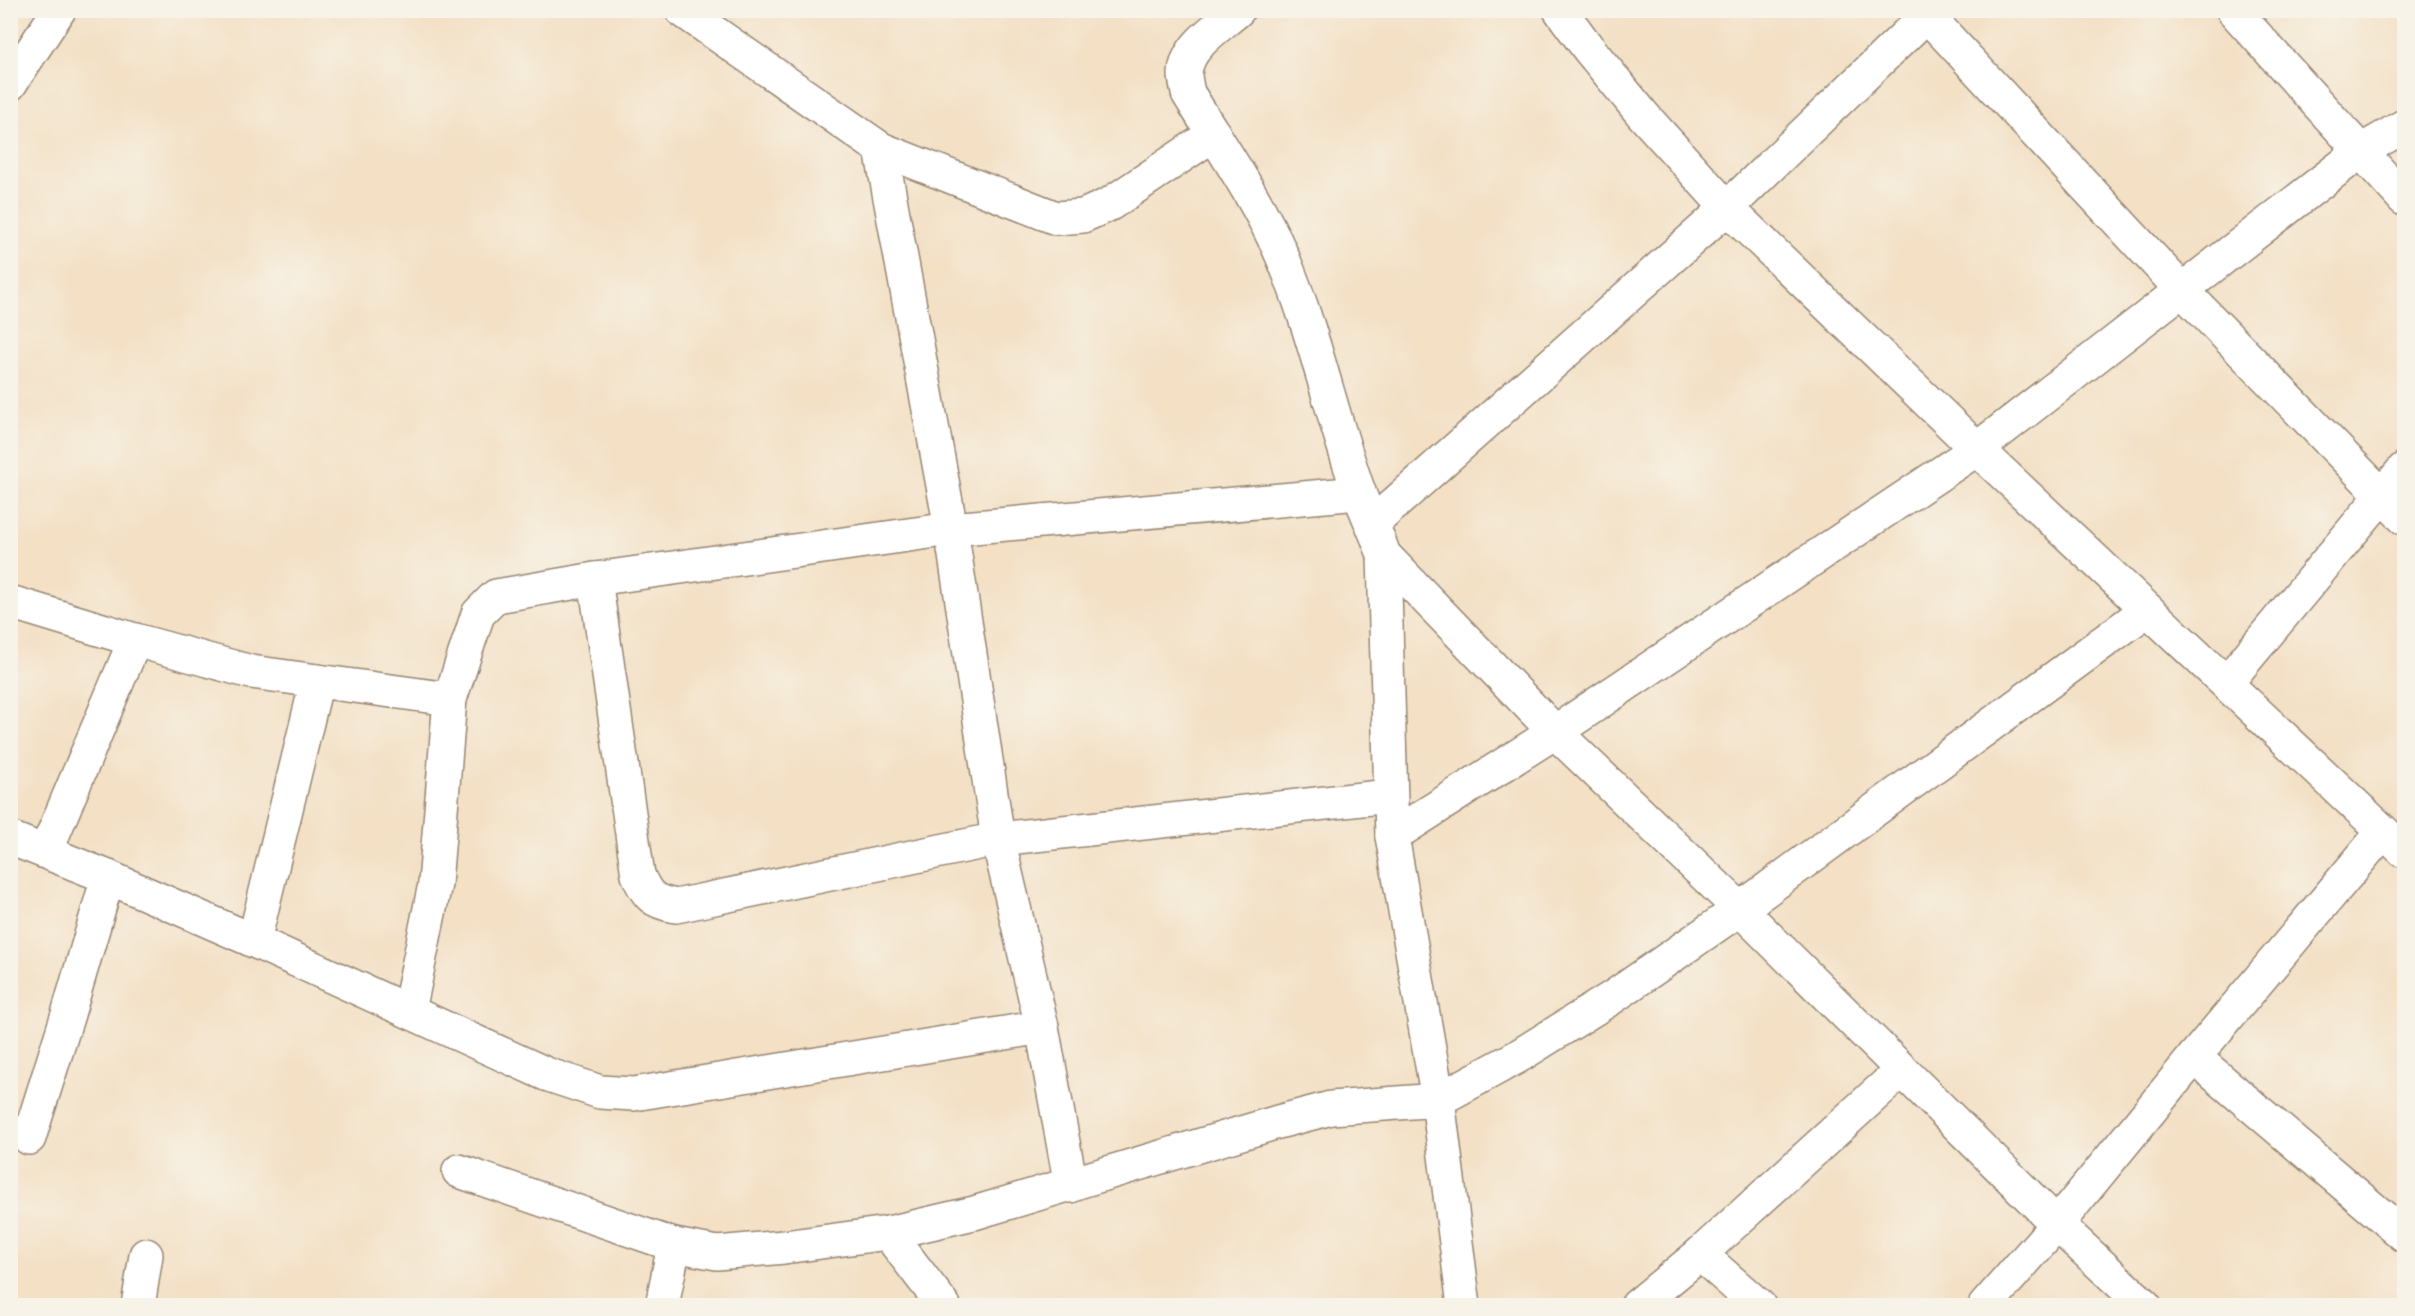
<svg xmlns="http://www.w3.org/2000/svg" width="2415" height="1316" font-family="'Comic Neue',sans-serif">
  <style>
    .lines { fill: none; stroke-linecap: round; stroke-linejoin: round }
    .minor-casing { stroke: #978572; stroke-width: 36 }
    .tertiary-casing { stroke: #978572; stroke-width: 36 }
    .minor { stroke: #fff; stroke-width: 33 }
    .tertiary { stroke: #fff; stroke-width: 33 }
  </style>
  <rect width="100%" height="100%" fill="#f7f3e8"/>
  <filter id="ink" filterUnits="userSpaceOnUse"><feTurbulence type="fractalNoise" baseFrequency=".0167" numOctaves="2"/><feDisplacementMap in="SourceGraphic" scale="12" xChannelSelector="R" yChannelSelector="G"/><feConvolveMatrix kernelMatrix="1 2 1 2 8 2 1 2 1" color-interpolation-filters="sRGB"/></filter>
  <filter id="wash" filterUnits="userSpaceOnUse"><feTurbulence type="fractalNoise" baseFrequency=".008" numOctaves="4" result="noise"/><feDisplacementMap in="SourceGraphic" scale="24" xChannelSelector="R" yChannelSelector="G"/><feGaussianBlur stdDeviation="1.35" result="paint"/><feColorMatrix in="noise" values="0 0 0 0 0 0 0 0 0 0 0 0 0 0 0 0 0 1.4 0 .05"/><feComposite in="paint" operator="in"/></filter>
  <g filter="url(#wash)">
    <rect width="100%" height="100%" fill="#f3e0c5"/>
  </g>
  <g filter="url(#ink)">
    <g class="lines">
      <g class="minor-casing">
        <g id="minor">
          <polyline points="682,10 881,149 1056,218 1083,216 1110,204 1214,134"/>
          <path d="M1238,10C1219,27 1186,46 1185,74C1185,80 1187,87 1188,93C1221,147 1258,200 1283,258C1315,334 1331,415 1359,492C1366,513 1377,534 1384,555L1392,836L1438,1100L1464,1306"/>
          <polyline points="1922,10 2181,289 2404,518"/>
          <polyline points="2233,10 2404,199"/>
          <polyline points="10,84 59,10"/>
          <polyline points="881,149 951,529 998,839 1042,1027 1071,1186"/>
          <polyline points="1373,523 1727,208 1932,10"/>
          <polyline points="1384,555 1555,732 1740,909 2057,1224 2145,1306"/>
          <path d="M595,579L638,875C647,896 653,902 676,906L998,839L1389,796"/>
          <polyline points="10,602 135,640 251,672 450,699 478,614 496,596 595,579 951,529 1359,493"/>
          <polyline points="2227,682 2404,469"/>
          <polyline points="1392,836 1555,732 1977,449 2361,151 2404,126"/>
          <polyline points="10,838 108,877 254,941 546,1074 600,1092 634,1094 1042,1027"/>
          <polyline points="46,851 135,640"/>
          <polyline points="254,941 317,681"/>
          <polyline points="409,1011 435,884 450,699"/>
          <polyline points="2194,1057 2404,1235"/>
          <polyline points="29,1138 68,1014 108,877"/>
          <polyline points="459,1171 674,1245 717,1253 784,1247 888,1233 974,1213 1278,1122 1331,1108 1438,1100 1517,1057 1613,997 1740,909 2147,610"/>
          <polyline points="888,1233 944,1306"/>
          <polyline points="1700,1254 1759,1306"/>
          <polyline points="138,1306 146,1255"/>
          <polyline points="662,1306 674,1245"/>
          <polyline points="1637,1306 1700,1254 1902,1070"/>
          <polyline points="1985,1306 2057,1224 2194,1057 2383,832"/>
        </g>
      </g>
      <g class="tertiary-casing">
        <polyline id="tertiary" points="1560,10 1588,48 1643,115 1727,208 1977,449 2404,851"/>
      </g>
      <use href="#minor" class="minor"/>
      <use href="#tertiary" class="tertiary"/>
    </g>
  </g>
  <rect width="2415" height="1316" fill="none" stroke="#f7f3e8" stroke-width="36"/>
</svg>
